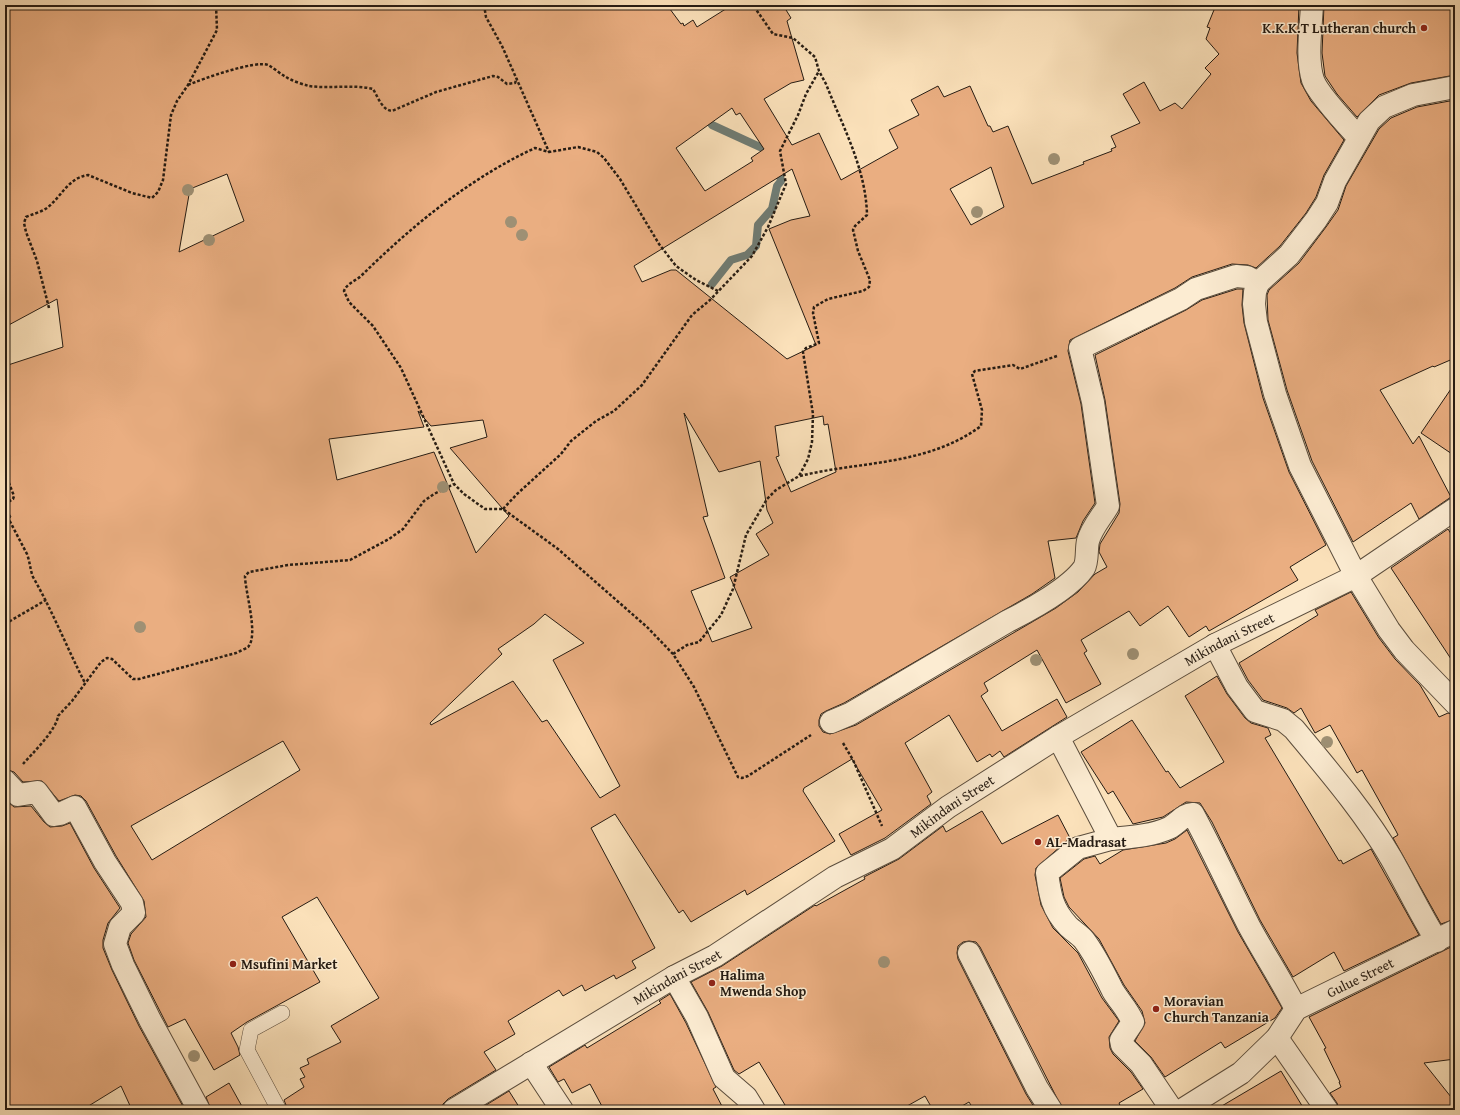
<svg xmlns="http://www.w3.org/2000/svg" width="1460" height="1115" font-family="'Gentium Book Plus',serif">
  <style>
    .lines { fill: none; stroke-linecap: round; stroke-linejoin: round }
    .stream { stroke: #6f7c74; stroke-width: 8 }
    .building { fill: #eaae81; stroke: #261c13; fill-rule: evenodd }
    .lane-casing { stroke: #5b4d3d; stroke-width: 16 }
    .street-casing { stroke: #5b4d3d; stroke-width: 24 }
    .path { stroke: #261c13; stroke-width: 2.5; stroke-dasharray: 3 2; stroke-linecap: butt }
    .lane { stroke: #fcecd2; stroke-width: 15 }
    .street { stroke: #fcecd2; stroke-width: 22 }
    .tree { fill: #9e9074 }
    .poi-dot { fill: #8f2418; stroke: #fcecd2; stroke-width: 1.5 }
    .labels { text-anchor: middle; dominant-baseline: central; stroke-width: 3; stroke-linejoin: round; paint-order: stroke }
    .poi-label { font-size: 14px; font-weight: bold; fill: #261c13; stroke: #fcecd2; text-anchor: start }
    .street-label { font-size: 14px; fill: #261c13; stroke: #fcecd2 }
  </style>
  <rect width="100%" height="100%" fill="#fbe1ba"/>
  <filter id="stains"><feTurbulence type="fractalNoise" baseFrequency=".005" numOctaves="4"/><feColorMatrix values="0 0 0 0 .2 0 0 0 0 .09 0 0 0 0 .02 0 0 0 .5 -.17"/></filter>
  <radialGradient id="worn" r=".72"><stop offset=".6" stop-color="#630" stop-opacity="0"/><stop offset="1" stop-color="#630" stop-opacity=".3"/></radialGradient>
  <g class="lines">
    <g class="stream">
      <polyline points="704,114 712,125 773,153"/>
      <polyline points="712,284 731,260 747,255 756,246 758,225 772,209 777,186 781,181 778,166"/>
    </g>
  </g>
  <g class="building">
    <path d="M5,5H667L681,24L683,23L684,26L693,20L697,27L732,5H783L791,18L787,21L804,80L791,83L764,99L792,145L819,133L841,180L898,148L889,130L919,115L911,100L938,86L944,97L970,86L988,126H990L993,132L1008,126L1032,184L1084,164L1083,162L1112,151L1111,149L1116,147L1111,136L1140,123L1123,94L1144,82L1160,111L1175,103L1182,109L1211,74L1205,68L1219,54L1206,39L1210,28L1207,27L1216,5H1238L1260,9V5H1299L1297,53L1301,83L1311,101L1344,140L1324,175L1316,197L1306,213L1280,246L1256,268L1248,265L1232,264L1192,277L1175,288L1070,340L1068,351L1081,404L1095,503L1083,521L1076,538L1048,541L1055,578L1032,594L844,703L826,711L821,714L819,720V726L823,732L830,734L856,725L1056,608L1078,592L1095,574L1107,567L1099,552L1100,544L1119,513L1120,504L1105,400L1095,355L1186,310L1202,300L1237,289H1243L1242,305L1244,323L1263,398L1289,472L1326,545L1290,567L1298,580L1209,631L1206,626L1189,637L1168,606L1140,626L1129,611L1081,640L1087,651L1084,653L1101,684L1066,703L1037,650L984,683L988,691L981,696L1002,731L1057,699L1067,717L1004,757L1000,751L992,757L990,754L977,762L949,715L905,743L932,792L927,796L931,804L885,838L851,855L839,834L882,810L852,759L804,788L803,791L835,841L747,895L745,890L691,922L683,910L679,913L615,814L591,828L655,948L632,961L636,968L616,979L614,975L585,991L582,985L563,996L559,990L508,1021L515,1034L484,1052L496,1070L448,1099L443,1104L442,1110H288L284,1100L304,1087L300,1079L305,1077L300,1068L309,1064L307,1059L341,1042L331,1026L379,998L317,897L282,917L320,982L247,1022L231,1033L238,1047L240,1055L214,1070L185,1019L168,1027L134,960L128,943L131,934L146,917L144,901L116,856L86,801L81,796L75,795L59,801L42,781L23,782L14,772L5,769V520L11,517L5,506V366L63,347L57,299L5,327ZM732,108L736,115L740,113L764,149L751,158L753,161L705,191L676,148ZM991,167L1004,207L971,225L950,189ZM792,169L810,216L791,220L769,229L816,345L787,359L676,270H671L642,282L634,266ZM227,174L244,221L179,252L190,189ZM418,411L431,426L483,420L487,437L450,448L509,516L476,553L434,452L337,480L329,439L424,427ZM684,413L719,472L760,461L767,510L773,523L756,534L769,555L730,577L752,628L712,642L691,591L725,578L703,517L708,516ZM823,416L824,425L828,424L836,472L791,492L776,457L779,456L775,426ZM545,614L584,643L553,660L620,786L600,798L547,720L542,722L513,681L431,725L430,723L502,654L498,649L534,624ZM283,741L300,770L152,860L131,826Z"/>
    <polygon points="1324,5 1455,5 1455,75 1411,83 1379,95 1357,117 1337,94 1325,76 1322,53"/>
    <polygon points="1455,100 1455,358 1434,367 1433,366 1380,390 1413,444 1419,436 1451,497 1419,519 1411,503 1353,542 1312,461 1287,390 1268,320 1267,295 1269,290 1299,263 1326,227 1338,210 1346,186 1379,129 1391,118 1417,107"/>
    <polygon points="1455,383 1455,456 1421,433"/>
    <polygon points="1448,529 1455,540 1455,665 1391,568"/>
    <polygon points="1351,592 1379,638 1395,659 1420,685 1439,717 1448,713 1455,715 1455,919 1441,924 1393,838 1398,835 1396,831 1362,770 1357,773 1330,725 1315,733 1301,708 1294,713 1287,708 1263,700 1248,680 1239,663 1318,615 1315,610"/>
    <polygon points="1217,676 1227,694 1245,718 1251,723 1268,728 1271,735 1265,738 1339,861 1341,860 1343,864 1371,849 1419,935 1344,971 1334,952 1293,977 1260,920 1212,822 1200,803 1186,802 1163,817 1133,824 1113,791 1108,794 1081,752 1132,720 1166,772 1168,771 1180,788 1224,762 1185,696"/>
    <polygon points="5,799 14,807 31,806 44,822 50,827 62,826 70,823 94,868 120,908 108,923 103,940 103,948 112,970 139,1026 185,1110 132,1110 121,1086 82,1110 5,1110"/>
    <polygon points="982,811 1002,844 1058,815 1070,838 1036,868 1035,875 1041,905 1053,928 1078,953 1102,998 1119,1021 1109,1037 1110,1048 1113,1054 1131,1072 1143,1089 1119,1103 1122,1110 1063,1110 980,947 976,942 969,941 963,942 958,946 957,953 958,959 1026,1094 1036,1110 974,1110 969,1102 955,1110 933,1110 925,1096 900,1110 788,1110 759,1062 739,1074 734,1070 708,1012 691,982 722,966 815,905 816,906 865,879 864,877 899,859 943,826 946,832"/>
    <polygon points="1187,830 1238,932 1282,1008 1275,1018 1225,1048 1221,1042 1165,1077 1151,1057 1135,1041 1145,1023 1142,1011 1124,985 1099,939 1069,907 1064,897 1060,878 1084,859 1095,856 1100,864 1123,850 1166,843 1175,839"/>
    <polygon points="1455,945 1455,1059 1424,1063 1455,1102 1455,1110 1339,1110 1337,1103 1330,1093 1341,1087 1339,1082 1340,1082 1324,1049 1326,1048 1309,1017"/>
    <polygon points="670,994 686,1023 716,1087 713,1089 724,1110 604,1110 590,1084 572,1093 564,1079 558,1082 549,1067 585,1045 587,1048 661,1003 659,1001"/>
    <polygon points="1281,1071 1304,1109 1309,1106 1312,1110 1215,1110"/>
    <polygon points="229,1083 244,1110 211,1110 206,1097"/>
    <polygon points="509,1091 521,1110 478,1110"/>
  </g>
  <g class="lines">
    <g class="lane-casing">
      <polyline id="lane" points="279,1110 247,1050 251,1030 282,1013"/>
    </g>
    <g class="street-casing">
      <g id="street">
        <path d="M1312,5C1311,27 1306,59 1313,80C1318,94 1348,126 1359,138"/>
        <polyline points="1258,283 1255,292 1254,304 1256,322 1275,394 1300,466 1356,576 1389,630 1404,650 1455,703"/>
        <path d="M1215,645L1237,687L1255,711L1283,720L1294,729C1328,770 1365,813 1391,858C1407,886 1420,914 1437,941"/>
        <path d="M831,722L850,714L1008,621C1030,610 1070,588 1084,568C1088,561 1086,549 1088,541C1092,527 1101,518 1108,506L1093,402L1080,348L1181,299L1196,289L1236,276L1247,277L1258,283L1289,255L1316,220L1327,203L1335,181L1369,121L1384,107L1413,95L1455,87"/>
        <path d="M1058,737L1111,839L1078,848L1047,873C1050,895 1052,909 1068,926C1073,931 1080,935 1084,940C1096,956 1104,973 1113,991C1119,1001 1128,1010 1133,1022L1121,1040L1122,1045L1141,1064L1172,1110"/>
        <polyline points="5,781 18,795 37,792 54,815 60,814 75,807 105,862 132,903 134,913 120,927 115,944 123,965 150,1020 199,1110"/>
        <path d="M1111,839C1131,837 1151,836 1169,828C1177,824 1185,813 1193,814C1213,851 1230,889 1249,926C1264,954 1282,981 1296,1009"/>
        <polyline points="969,953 1037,1088 1051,1110"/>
        <polyline points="674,977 697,1017 724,1078 746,1097 754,1110"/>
        <polyline points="1277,1038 1327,1110"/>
        <polyline points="531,1063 562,1110"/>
        <path id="s1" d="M454,1110L674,977L715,956L835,877L892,849L948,807L1058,737L1215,645L1356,576L1455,509"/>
        <path id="s2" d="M1182,1110L1241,1073L1277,1038L1296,1009L1455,931"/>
      </g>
    </g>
    <g class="path">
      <polyline points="484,5 486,17 502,46 549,152"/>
      <path d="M188,85C202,79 255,60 268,65C274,68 280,74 286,77C292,81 302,84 309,86C330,89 353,84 373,89C378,97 382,110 392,111L436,92L493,76L498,77L507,84L515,83L517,78"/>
      <path d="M718,291L696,280L676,266L659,244L620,179L604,158L597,152L578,147L549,152L535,148C470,178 413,225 362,275C356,281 347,283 344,291L349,302L373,326L401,368L454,484L464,494L485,509H503L558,549L647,627L673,654L694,687L738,777L742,778L748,776L811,735"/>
      <path d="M49,308L37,261L26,232L24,223L26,217C33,214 41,212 47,208C62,196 68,178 88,175L132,193L152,198L158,192L163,180L171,115L177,101L188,85L217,30L216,5"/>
      <polyline points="5,473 14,496 13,499 5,504"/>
      <path d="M800,476C860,461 927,466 981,426L982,410L972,374L975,371L1013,365L1020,369L1057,356"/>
      <polyline points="503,509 517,494 561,454 571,441 596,421 614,411 642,385 692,315 710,300 752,256 768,227 786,184 780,151 798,115 806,94 819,71"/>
      <path d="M5,512L27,554C30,562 30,569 33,577C53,612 67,648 85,683"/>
      <polyline points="5,624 46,600"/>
      <path d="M673,654L687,645L699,642L721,615L733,589L746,535L767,499L776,490L799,476L808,459L812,442L813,414L803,352L806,348L819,343L813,313L814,307L828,299L863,291L869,287L870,280L858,251L853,230L855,226L867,215C866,169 843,127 826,84L819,71L815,57L793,38L773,34L753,5"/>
      <polyline points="843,743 853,760 882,826"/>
      <path d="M23,764C32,754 57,729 58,716L72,701L101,662L107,658L112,659L133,679H139L236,653C240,651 245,649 248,647C259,636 245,591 245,576L249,572L288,565L350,560L389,539L403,529L424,501L434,494L454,484"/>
    </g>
    <use href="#lane" class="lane"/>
    <use href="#street" class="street"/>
  </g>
  <g class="tree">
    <circle cx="1054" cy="159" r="6"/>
    <circle cx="188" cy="190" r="6"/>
    <circle cx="977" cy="212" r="6"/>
    <circle cx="511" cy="222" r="6"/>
    <circle cx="522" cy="235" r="6"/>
    <circle cx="209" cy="240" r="6"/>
    <circle cx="443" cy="487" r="6"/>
    <circle cx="140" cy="627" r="6"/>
    <circle cx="1133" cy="654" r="6"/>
    <circle cx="1036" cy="660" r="6"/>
    <circle cx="1327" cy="742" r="6"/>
    <circle cx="884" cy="962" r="6"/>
    <circle cx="194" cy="1056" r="6"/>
  </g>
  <g class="poi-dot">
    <circle cx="1424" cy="28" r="4"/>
    <circle cx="1038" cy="842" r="4"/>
    <circle cx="233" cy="964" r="4"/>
    <circle cx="712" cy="983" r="4"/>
    <circle cx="1156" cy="1009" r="4"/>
  </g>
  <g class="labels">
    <g class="poi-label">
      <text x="1416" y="28" text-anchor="end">K.K.K.T Lutheran church</text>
      <text x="1046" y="842">AL-Madrasat</text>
      <text x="241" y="964">Msufini Market</text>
      <text x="720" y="975">Halima<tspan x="720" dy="16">Mwenda Shop</tspan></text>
      <text x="1164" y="1001">Moravian<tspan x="1164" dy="16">Church Tanzania</tspan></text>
    </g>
    <g class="street-label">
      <text stroke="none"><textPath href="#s1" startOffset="908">Mikindani Street</textPath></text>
      <text stroke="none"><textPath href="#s1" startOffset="584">Mikindani Street</textPath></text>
      <text stroke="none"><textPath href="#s1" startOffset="260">Mikindani Street</textPath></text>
      <text stroke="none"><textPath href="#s2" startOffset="226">Gulue Street</textPath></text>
    </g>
  </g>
  <rect width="1460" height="1115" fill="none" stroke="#fbe1ba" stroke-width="20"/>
  <rect x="6" y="6" width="1448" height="1103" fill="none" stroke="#261c13" stroke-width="2"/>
  <rect x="10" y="10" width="1440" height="1095" fill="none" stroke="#261c13"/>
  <rect width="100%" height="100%" filter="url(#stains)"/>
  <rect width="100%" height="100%" fill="url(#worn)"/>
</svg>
